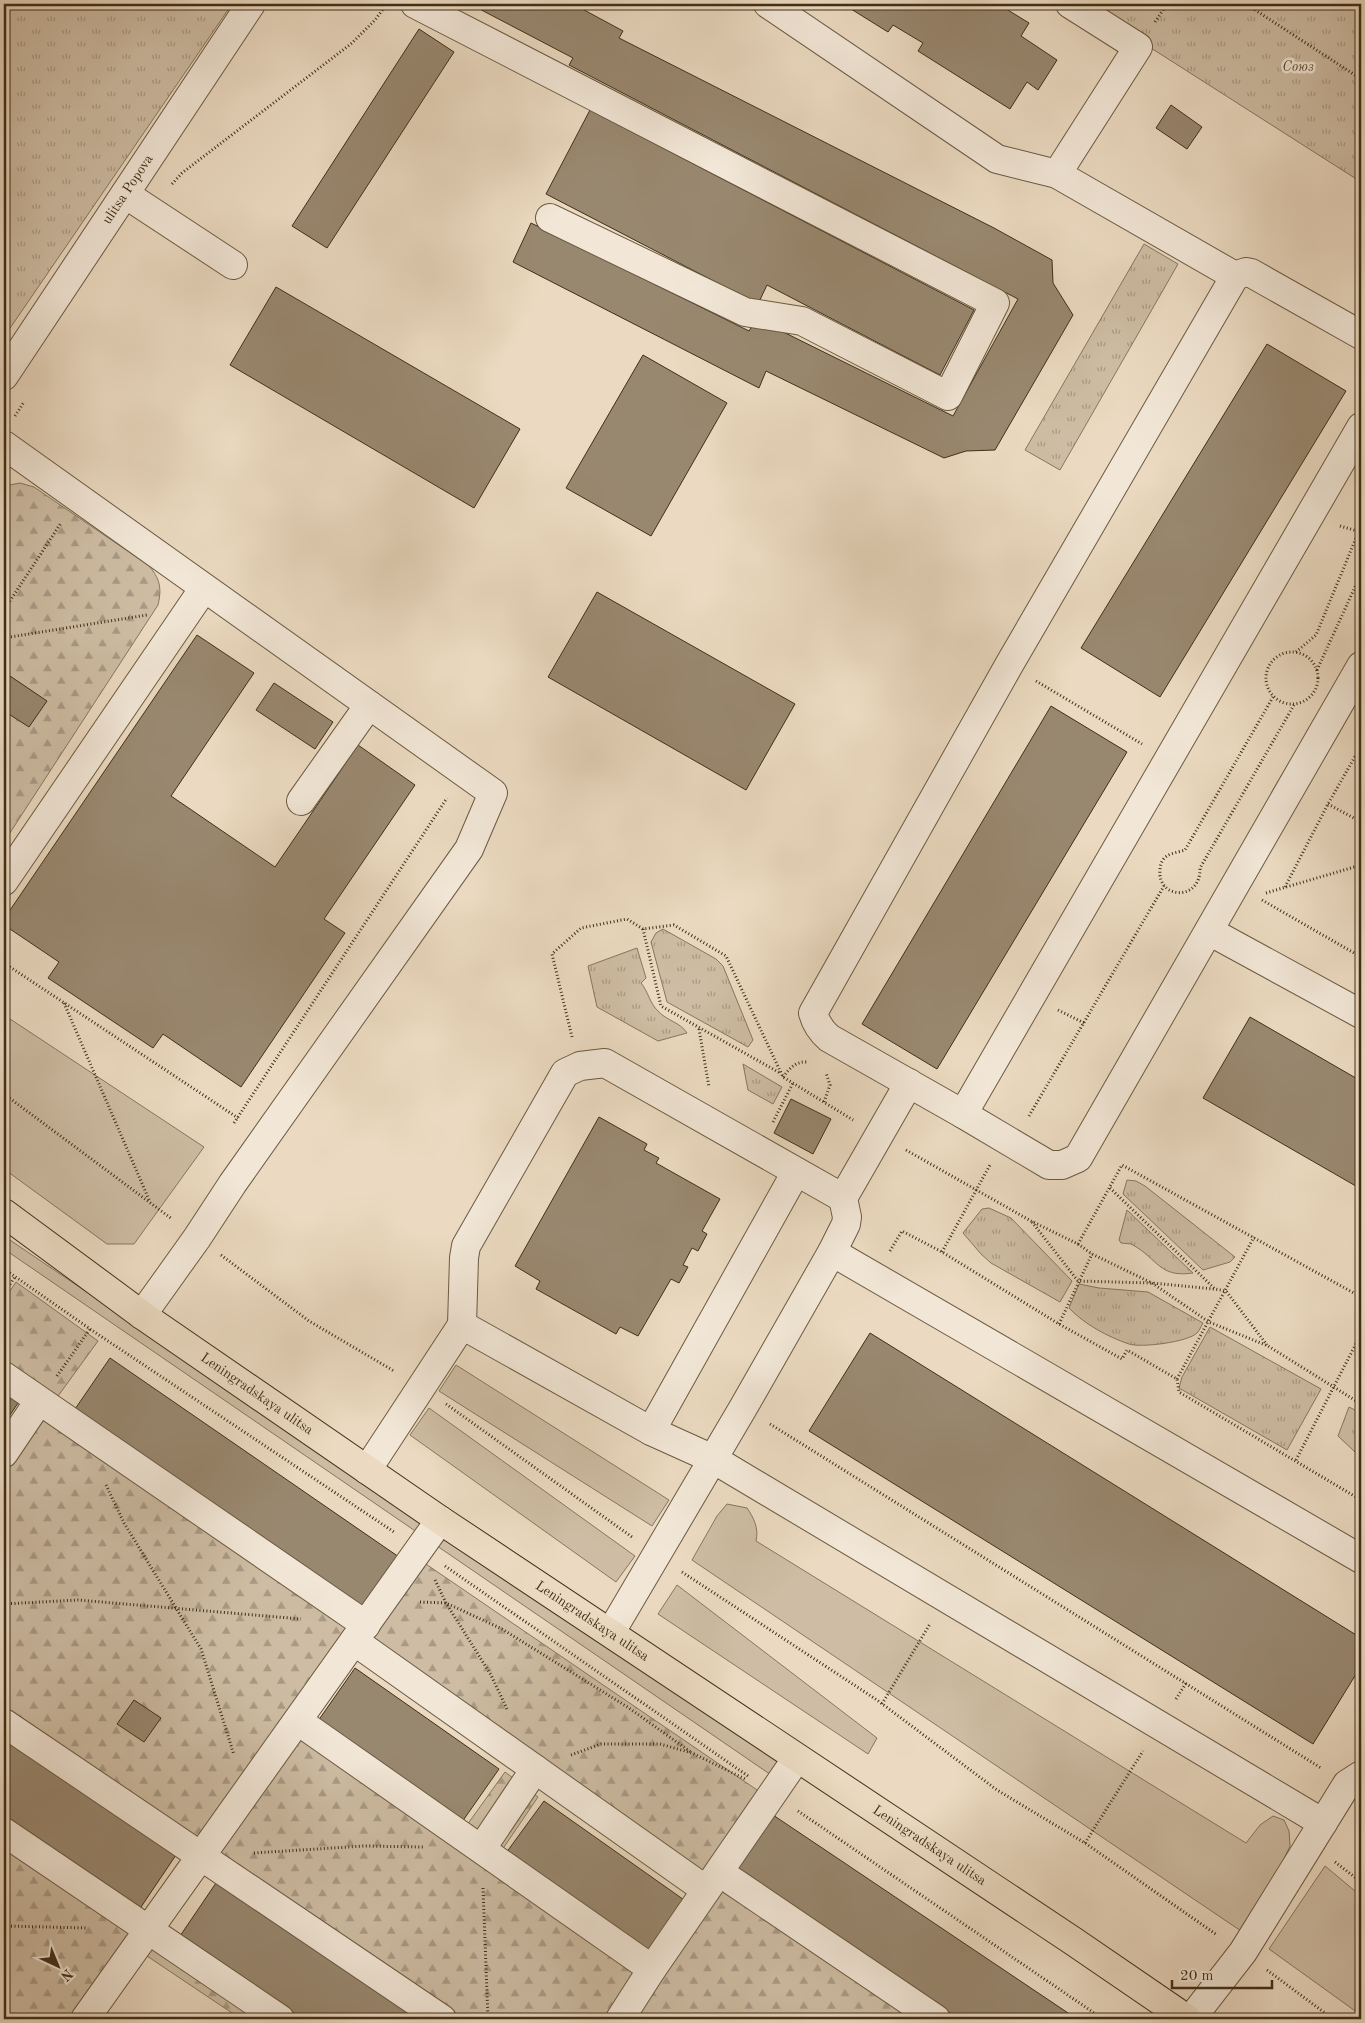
<svg xmlns="http://www.w3.org/2000/svg" width="1365" height="2023" font-family="'Old Standard TT',serif">
  <style>
    .grass { fill: #cebda4; stroke: #87765e }
    .forest { fill: url(#forest-firs); stroke: #87765e }
    .park { fill: url(#park-tufts); stroke: #87765e }
    .building { fill: #998870; stroke: #402f18 }
    .lines { fill: none; stroke-linecap: round; stroke-linejoin: round }
    .minor-casing { stroke: #6b5a42; stroke-width: 30 }
    .major-casing { stroke: #402f18; stroke-width: 30 }
    .path { stroke: #402f18; stroke-width: 3; stroke-dasharray: 1 2.5; stroke-linecap: butt }
    .minor { stroke: #f2e7d7; stroke-width: 28 }
    .major { stroke: #ebdac1; stroke-width: 28 }
    .labels { text-anchor: middle; dominant-baseline: central; stroke-width: 5; stroke-linejoin: round; paint-order: stroke }
    .park-label { font-size: 14px; font-style: italic; fill: #5c4b34; stroke: #f2e7d7 }
    .street-label { font-size: 14px; fill: #402f18; stroke: #f2e7d7 }
  </style>
  <defs>
    <pattern id="forest-firs" width="22" height="20" patternUnits="userSpaceOnUse" patternTransform="scale(1.25)"><rect width="22" height="20" fill="#cebda4"/><path d="M5 1l3.5 6h-7zM16 11l3.5 6h-7z" fill="#a99a85"/></pattern>
    <pattern id="park-tufts" width="24" height="20" patternUnits="userSpaceOnUse" patternTransform="scale(1.25)"><rect width="24" height="20" fill="#cebda4"/><path d="M3 7l-1-3M5 7V3M7 7l1-3M15 17l-1-3M17 17v-4M19 17l1-3" fill="none" stroke="#a99a85"/></pattern>
  </defs>
  <rect width="100%" height="100%" fill="#ebdac1"/>
  <filter id="stains"><feTurbulence type="fractalNoise" baseFrequency=".004" numOctaves="4"/><feColorMatrix values="0 0 0 0 .2 0 0 0 0 .09 0 0 0 0 .02 0 0 0 .5 -.17"/></filter>
  <radialGradient id="worn" r=".72"><stop offset=".6" stop-color="#630" stop-opacity="0"/><stop offset="1" stop-color="#630" stop-opacity=".3"/></radialGradient>
  <g class="grass">
    <polygon points="4,1015 204,1147 134,1244 107,1244 4,1169"/>
    <polygon points="4,1236 782,1763 774,1777 4,1249"/>
    <polygon points="456,1365 669,1500 652,1526 439,1391"/>
    <polygon points="429,1408 635,1556 616,1582 410,1435"/>
    <path d="M727,1504L747,1508C754,1518 759,1529 756,1541L1246,1843L1260,1825L1273,1816L1284,1820L1289,1831L1290,1846L1282,1863L1241,1931L692,1560L717,1516Z"/>
    <polygon points="677,1585 877,1738 868,1754 658,1614"/>
    <polygon points="1325,1866 1361,1896 1361,2009 1358,2013 1269,1949"/>
  </g>
  <g class="forest">
    <path d="M20,483L34,487L148,565C160,578 162,588 158,605L4,842V486Z"/>
    <polygon points="16,1282 98,1341 53,1403 4,1370 4,1300"/>
    <polygon points="42,1413 355,1628 200,1843 4,1710 4,1470"/>
    <polygon points="420,1560 760,1792 705,1879 363,1638"/>
    <polygon points="300,1729 644,1970 613,2019 454,2019 208,1854"/>
    <polygon points="505,1772 538,1797 502,1850 467,1825"/>
    <polygon points="4,1841 139,1934 78,2019 4,2019"/>
    <polygon points="723,1888 913,2019 632,2019"/>
    <polygon points="151,1938 271,2019 241,2019 141,1952"/>
  </g>
  <g class="park">
    <polygon points="4,4 232,4 4,337"/>
    <polygon points="1082,4 1361,4 1361,182"/>
    <polygon points="1144,244 1178,264 1060,470 1025,450"/>
    <polygon points="663,929 716,959 723,966 753,1040 748,1047 667,1002 651,942 656,933"/>
    <path d="M637,948L646,978L641,983C648,991 650,1004 658,1011C667,1021 680,1022 687,1033L658,1041L597,1007L588,966Z"/>
    <polygon points="743,1064 782,1087 773,1104 748,1090"/>
    <polygon points="1127,1180 1136,1181 1145,1186 1235,1257 1230,1262 1203,1270 1123,1194"/>
    <polygon points="989,1208 1011,1218 1072,1281 1060,1302 991,1263 981,1254 963,1233 982,1209"/>
    <path d="M1127,1210L1193,1273C1159,1278 1158,1259 1133,1245C1130,1243 1126,1244 1121,1243L1119,1240Z"/>
    <path d="M1079,1284L1099,1288L1148,1292L1203,1323C1201,1326 1200,1330 1197,1333C1188,1342 1141,1348 1129,1344C1108,1337 1084,1324 1069,1308Z"/>
    <polygon points="1210,1327 1321,1389 1287,1450 1179,1388 1182,1377"/>
    <polygon points="1349,1407 1361,1413 1361,1447 1355,1452 1338,1436"/>
  </g>
  <g class="building">
    <polygon points="470,4 573,4 623,31 619,38 994,228 1052,260 1053,283 1073,315 995,450 966,451 944,458 766,371 759,388 513,262 531,223 749,331 757,319 953,416 1018,299 569,65 573,58"/>
    <polygon points="843,4 998,4 1029,23 1021,36 1057,60 1038,90 1027,82 1010,109 918,51 923,43 893,25 888,32"/>
    <polygon points="419,29 454,52 327,248 292,226"/>
    <polygon points="1171,105 1202,127 1187,149 1156,128"/>
    <polygon points="590,110 974,310 940,375 767,285 758,304 546,194"/>
    <polygon points="276,287 520,429 474,508 230,365"/>
    <polygon points="1267,344 1346,391 1160,697 1081,648"/>
    <polygon points="643,355 727,403 651,536 566,488"/>
    <polygon points="597,592 795,704 746,790 548,677"/>
    <polygon points="197,635 254,673 171,796 275,867 358,745 415,785 324,919 345,933 241,1087 163,1034 153,1048 48,978 59,962 4,925 4,919"/>
    <polygon points="10,676 47,701 29,727 4,711 4,686"/>
    <polygon points="274,683 333,722 315,749 256,710"/>
    <polygon points="1051,706 1127,752 937,1069 862,1024"/>
    <polygon points="1250,1017 1361,1081 1361,1189 1203,1098"/>
    <polygon points="791,1099 831,1119 813,1154 774,1133"/>
    <polygon points="599,1117 647,1144 644,1150 659,1158 656,1163 720,1199 702,1231 707,1234 698,1251 692,1248 683,1265 688,1267 679,1283 671,1279 638,1336 620,1327 616,1334 536,1289 540,1281 515,1266"/>
    <polygon points="870,1333 1361,1638 1361,1666 1313,1744 809,1431"/>
    <polygon points="110,1358 399,1557 362,1610 73,1412"/>
    <polygon points="4,1390 20,1400 4,1424"/>
    <polygon points="355,1668 499,1769 462,1822 318,1721"/>
    <polygon points="134,1700 161,1718 144,1742 117,1724"/>
    <polygon points="4,1738 176,1855 139,1910 4,1819"/>
    <polygon points="544,1801 687,1902 650,1955 506,1853"/>
    <polygon points="773,1815 1077,2019 958,2019 736,1870"/>
    <polygon points="216,1883 417,2019 302,2019 180,1936"/>
  </g>
  <g class="lines">
    <g class="minor-casing">
      <g id="minor">
        <polyline points="415,4 995,303 948,396 802,321 745,312 550,218"/>
        <polyline points="768,4 997,159 1057,174 1235,276"/>
        <polyline points="1057,174 1138,47 1070,4"/>
        <polyline points="125,194 233,265"/>
        <path d="M1361,335L1251,273L1246,272L1235,276L1009,665L813,1013C816,1024 821,1031 829,1038L963,1114L1361,427"/>
        <path id="s1" d="M4,376L251,4"/>
        <polyline points="4,445 493,793 469,849 233,1183 197,1238 142,1315"/>
        <polyline points="301,801 369,705"/>
        <polyline points="4,881 204,588"/>
        <polyline points="1209,931 1361,1014"/>
        <polyline points="963,1114 1049,1165 1062,1165 1078,1158 1361,666"/>
        <polyline points="843,1198 605,1063 580,1066 565,1073 466,1246 464,1258 462,1325 651,1431 713,1459 1323,1823"/>
        <polyline points="832,1252 1361,1559"/>
        <polyline points="4,1376 366,1625"/>
        <polyline points="651,1431 796,1172"/>
        <polyline points="4,1453 39,1401"/>
        <polyline points="367,1470 462,1325"/>
        <polyline points="611,1632 743,1408 832,1252 846,1224 847,1217 843,1198 909,1083"/>
        <polyline points="354,1641 706,1890"/>
        <polyline points="298,1721 652,1969"/>
        <polyline points="4,1723 442,2019"/>
        <polyline points="4,1832 280,2019"/>
        <polyline points="482,1848 535,1769"/>
        <polyline points="719,1872 936,2019"/>
        <polyline points="85,2019 440,1520"/>
        <polyline points="620,2019 652,1969 797,1758"/>
        <polyline points="1191,2019 1243,1952 1347,1784 1361,1775"/>
      </g>
    </g>
    <g class="major-casing">
      <g id="major">
        <path id="s2" d="M4,1213L142,1315L440,1520L1073,1941L1187,2019"/>
      </g>
    </g>
    <g class="path">
      <polyline points="1246,4 1361,79"/>
      <polyline points="1155,22 1167,4"/>
      <polyline points="172,184 182,173 352,43 375,20 384,8"/>
      <polyline points="15,416 24,402"/>
      <polyline points="1340,526 1361,532"/>
      <polyline points="4,610 61,523"/>
      <polyline points="4,638 147,615"/>
      <polyline points="1296,652 1316,635 1361,526"/>
      <circle cx="1292" cy="678" r="26"/>
      <polyline points="1317,670 1361,574"/>
      <polyline points="1036,681 1142,744"/>
      <path d="M1273,697L1185,850C1179,852 1171,853 1167,856C1162,859 1160,865 1160,870C1157,899 1201,902 1200,868L1294,705"/>
      <polyline points="1328,804 1361,822"/>
      <polyline points="1285,887 1328,804 1361,746"/>
      <polyline points="1266,893 1361,865"/>
      <polyline points="1262,900 1361,957"/>
      <polyline points="643,929 661,1006 780,1073"/>
      <polyline points="4,963 238,1118"/>
      <polyline points="64,1003 150,1202"/>
      <polyline points="1058,1010 1084,1023"/>
      <polyline points="699,1029 709,1087"/>
      <polyline points="572,1037 552,954 581,928 627,919 643,929 674,925 726,956 783,1077 853,1120"/>
      <path d="M783,1077C790,1068 796,1061 808,1062"/>
      <polyline points="4,1094 172,1219"/>
      <polyline points="824,1102 830,1085 826,1073"/>
      <polyline points="1029,1116 1164,886"/>
      <polyline points="773,1122 793,1083"/>
      <polyline points="234,1123 447,798"/>
      <polyline points="906,1150 1031,1221 1078,1244 1122,1165 1361,1297"/>
      <polyline points="1110,1188 1215,1289 1226,1291 1267,1345"/>
      <polyline points="1032,1222 1078,1281 1152,1283 1214,1289"/>
      <polyline points="1078,1244 1092,1254 1152,1283 1209,1322 1268,1346 1361,1404"/>
      <polyline points="890,1251 902,1231 942,1252 1059,1324 1122,1359 1127,1350 1177,1379 1179,1392 1361,1500"/>
      <polyline points="942,1252 990,1165"/>
      <polyline points="221,1255 309,1321 394,1371"/>
      <polyline points="4,1269 90,1329 394,1532"/>
      <polyline points="4,1293 15,1277"/>
      <polyline points="1059,1324 1092,1254"/>
      <polyline points="57,1376 90,1329"/>
      <polyline points="1177,1379 1254,1237"/>
      <polyline points="446,1404 632,1537"/>
      <polyline points="770,1424 1321,1768"/>
      <polyline points="1296,1460 1361,1334"/>
      <polyline points="106,1485 124,1523 201,1649 234,1755"/>
      <polyline points="445,1566 748,1776"/>
      <polyline points="682,1572 877,1700 997,1790 1085,1843 1217,1935"/>
      <polyline points="435,1580 446,1603 491,1675 507,1709"/>
      <polyline points="420,1602 446,1603 502,1629 629,1708 692,1753"/>
      <polyline points="4,1604 78,1600 301,1619"/>
      <polyline points="1176,1699 1186,1683"/>
      <polyline points="882,1704 930,1624"/>
      <polyline points="571,1755 601,1744 660,1744 692,1753 745,1779"/>
      <polyline points="798,1811 1103,2019"/>
      <polyline points="1085,1843 1143,1751"/>
      <polyline points="254,1853 364,1846 423,1847"/>
      <polyline points="1335,1862 1361,1882"/>
      <polyline points="483,1888 488,2019"/>
      <polyline points="4,1926 88,1928"/>
      <polyline points="1267,1970 1333,2019"/>
    </g>
    <use href="#minor" class="minor"/>
    <use href="#major" class="major"/>
  </g>
  <g class="labels">
    <g class="park-label">
      <text x="1298" y="67">Союз</text>
    </g>
    <g class="street-label">
      <text stroke="none"><textPath href="#s1" startOffset="224">ulitsa Popova</textPath></text>
      <text stroke="none"><textPath href="#s2" startOffset="311">Leningradskaya ulitsa</textPath></text>
      <text stroke="none"><textPath href="#s2" startOffset="716">Leningradskaya ulitsa</textPath></text>
      <text stroke="none"><textPath href="#s2" startOffset="1121">Leningradskaya ulitsa</textPath></text>
    </g>
  </g>
  <rect width="1365" height="2023" fill="none" stroke="#ebdac1" stroke-width="20"/>
  <rect x="5" y="5" width="1355" height="2013" fill="none" stroke="#402f18" stroke-width="2.5"/>
  <rect x="10" y="10" width="1345" height="2003" fill="none" stroke="#402f18"/>
  <g transform="translate(58 1966) rotate(136)" stroke="#f2e7d7" stroke-width="4" paint-order="stroke">
  <path d="M0-4L9 19L0 12L-9 19Z" fill="#402f18"/>
  <text y="-8" font-size="14" font-weight="bold" text-anchor="middle" fill="#402f18">N</text>
  </g>
  <path d="M1172 1980v8h100v-8" fill="none" stroke="#402f18" stroke-width="2.5"/>
  <text x="1180" y="1980" font-size="15" fill="#402f18" stroke="#f2e7d7" stroke-width="4" paint-order="stroke">20 m</text>
  <rect width="100%" height="100%" filter="url(#stains)"/>
  <rect width="100%" height="100%" fill="url(#worn)"/>
</svg>
